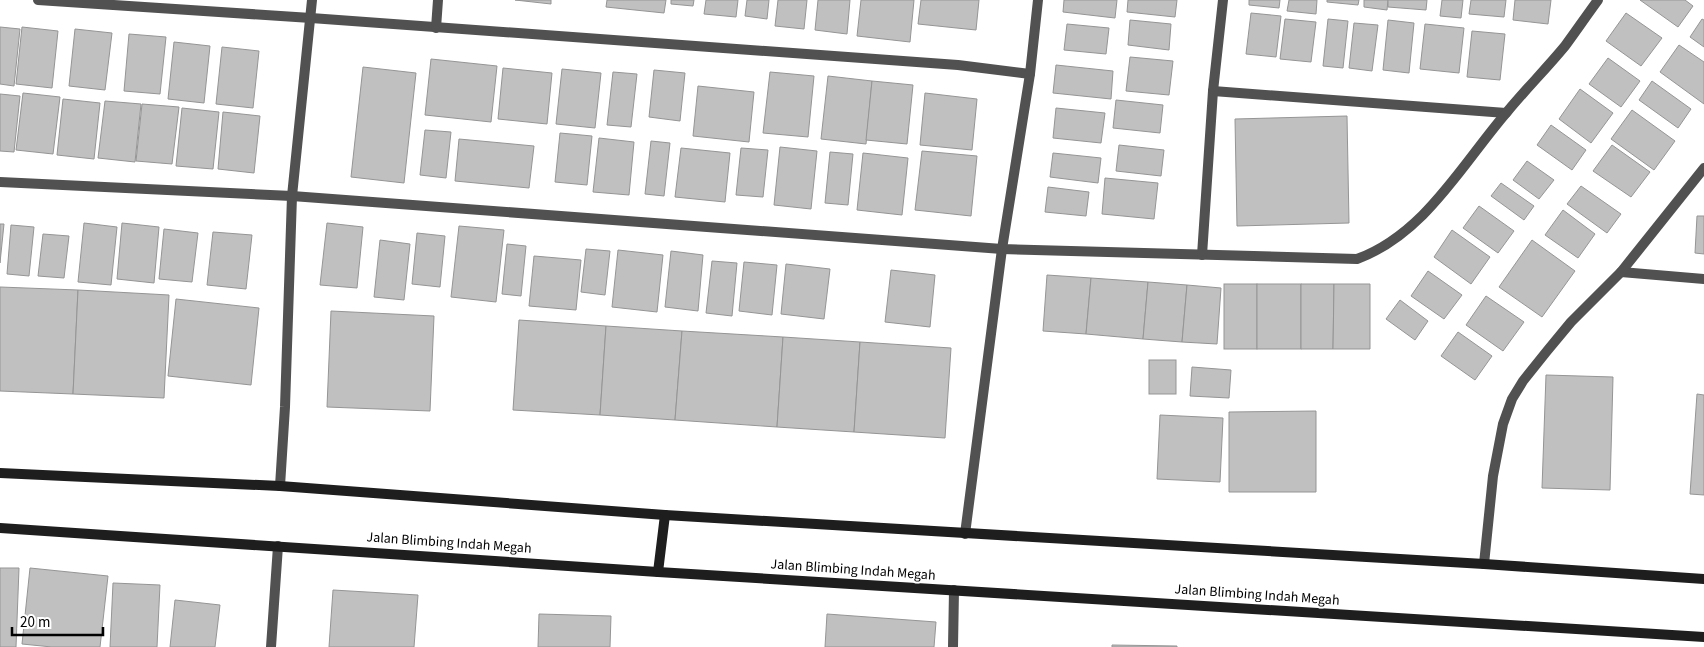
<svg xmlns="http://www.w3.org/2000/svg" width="1704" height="647" font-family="'Source Sans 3',sans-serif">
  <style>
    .building { fill: #c0c0c0; stroke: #959595 }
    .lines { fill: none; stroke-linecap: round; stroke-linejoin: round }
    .street { stroke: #515151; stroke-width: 10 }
    .secondary { stroke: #1e1e1e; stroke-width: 10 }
    .labels { text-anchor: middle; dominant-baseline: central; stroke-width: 4; stroke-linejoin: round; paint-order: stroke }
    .street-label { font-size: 14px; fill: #000; stroke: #fff }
  </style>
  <rect width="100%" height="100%" fill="#fff"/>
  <g class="building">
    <polygon points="515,0 551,0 551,4"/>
    <polygon points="607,0 666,0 664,13 606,7"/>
    <polygon points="671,0 694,0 693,6 671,4"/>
    <polygon points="706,0 738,0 736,17 704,14"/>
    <polygon points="747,0 769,0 767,19 745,16"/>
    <polygon points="778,0 807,0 804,29 775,26"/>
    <polygon points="818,0 850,0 847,34 815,30"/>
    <polygon points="861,0 914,0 910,42 857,36"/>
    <polygon points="921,0 979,0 976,30 918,24"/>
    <polygon points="1064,0 1117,0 1115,18 1063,12"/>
    <polygon points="1128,0 1177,0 1175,17 1127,12"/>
    <polygon points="1249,0 1280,0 1279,8 1249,5"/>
    <polygon points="1289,0 1317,0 1316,14 1287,11"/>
    <polygon points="1327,0 1359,0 1358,5 1327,2"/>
    <polygon points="1364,0 1388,0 1387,10 1364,7"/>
    <polygon points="1388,0 1427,0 1426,10 1388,7"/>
    <polygon points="1442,0 1463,0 1461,18 1440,16"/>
    <polygon points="1471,0 1506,0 1504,17 1469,14"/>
    <polygon points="1515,0 1551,0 1548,24 1513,20"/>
    <polygon points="1640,0 1685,0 1693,6 1678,27"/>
    <polygon points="1251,13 1281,16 1276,57 1246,54"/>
    <polygon points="1626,13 1662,38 1641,66 1606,41"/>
    <polygon points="1285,19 1316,22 1311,62 1280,59"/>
    <polygon points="1328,19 1348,21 1343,68 1323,66"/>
    <polygon points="1702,19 1704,20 1704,47 1690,37"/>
    <polygon points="1130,20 1171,24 1169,50 1128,45"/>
    <polygon points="1388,20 1414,23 1409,73 1383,70"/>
    <polygon points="1354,23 1378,25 1372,71 1349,68"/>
    <polygon points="1067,24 1109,28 1106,54 1064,50"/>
    <polygon points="1425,24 1464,28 1459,73 1420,69"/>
    <polygon points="0,27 20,29 14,86 0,84"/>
    <polygon points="22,27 58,31 52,88 16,84"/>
    <polygon points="75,29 112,33 105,90 69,86"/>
    <polygon points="1472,31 1505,34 1500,80 1467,77"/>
    <polygon points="129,34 166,37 160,94 124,91"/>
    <polygon points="174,42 210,46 204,103 168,99"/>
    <polygon points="1679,45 1704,62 1704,104 1660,72"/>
    <polygon points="222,47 259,51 253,108 216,104"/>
    <polygon points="1130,57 1173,61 1169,95 1126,91"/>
    <polygon points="1608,58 1640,81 1621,107 1589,84"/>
    <polygon points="431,59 497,66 491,122 425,115"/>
    <polygon points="1056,65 1113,71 1111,99 1053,93"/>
    <polygon points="363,67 416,73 404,183 351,177"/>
    <polygon points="503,68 552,73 547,124 498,119"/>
    <polygon points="562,69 601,73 595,128 556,124"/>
    <polygon points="654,70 685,73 680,121 649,117"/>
    <polygon points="613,72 637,74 631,127 607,125"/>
    <polygon points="770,72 814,76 808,137 763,133"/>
    <polygon points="828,76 872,81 866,144 821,139"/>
    <polygon points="872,81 913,85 907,144 866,140"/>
    <polygon points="1652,81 1691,109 1678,128 1639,100"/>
    <polygon points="698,86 754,92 749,142 693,136"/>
    <polygon points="1580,89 1613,113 1591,143 1559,119"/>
    <polygon points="23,93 60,97 53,154 16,150"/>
    <polygon points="925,93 977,99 972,150 920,145"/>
    <polygon points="0,94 20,96 14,152 0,151"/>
    <polygon points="63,99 100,103 94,159 57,155"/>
    <polygon points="1116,100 1163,105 1160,133 1113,128"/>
    <polygon points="105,101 141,104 135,162 98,158"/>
    <polygon points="142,104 179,107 172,164 136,161"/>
    <polygon points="182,108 219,112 213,169 176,166"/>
    <polygon points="1056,108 1105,113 1101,143 1053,138"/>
    <polygon points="1632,110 1675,141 1654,170 1611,139"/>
    <polygon points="223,112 260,116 254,173 218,169"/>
    <polygon points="1347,116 1349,223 1237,226 1235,119"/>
    <polygon points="1551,125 1586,150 1572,170 1537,145"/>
    <polygon points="425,130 451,132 446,178 420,175"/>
    <polygon points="560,133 592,136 587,185 555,182"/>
    <polygon points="599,138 634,142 629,195 593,192"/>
    <polygon points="459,139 534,146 529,188 455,181"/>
    <polygon points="651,141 670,143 664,196 645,194"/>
    <polygon points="1119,145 1164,150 1161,176 1116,171"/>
    <polygon points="1612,145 1650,172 1631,197 1593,171"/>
    <polygon points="780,147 817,151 811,209 774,205"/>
    <polygon points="681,148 730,153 725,202 675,197"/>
    <polygon points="741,148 768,150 763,197 736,195"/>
    <polygon points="922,151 977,156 971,216 915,210"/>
    <polygon points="830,152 853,154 848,205 825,203"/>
    <polygon points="863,153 908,158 902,215 857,210"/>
    <polygon points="1053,153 1101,158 1098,183 1050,177"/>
    <polygon points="1527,161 1554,180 1539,199 1513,180"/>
    <polygon points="1105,178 1158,183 1154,219 1102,214"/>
    <polygon points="1501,183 1534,206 1524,220 1491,196"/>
    <polygon points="1581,186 1621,214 1607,233 1567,204"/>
    <polygon points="1048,187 1089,192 1086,216 1045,212"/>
    <polygon points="1479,206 1514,231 1498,253 1463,228"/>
    <polygon points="1563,210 1595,234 1578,258 1545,235"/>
    <polygon points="1697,216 1704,216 1704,254 1695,253"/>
    <polygon points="84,223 117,227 111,285 78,282"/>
    <polygon points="122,223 159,227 154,283 117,279"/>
    <polygon points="327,223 363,227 357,288 320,285"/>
    <polygon points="0,224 4,224 0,263"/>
    <polygon points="11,225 34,227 29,276 7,274"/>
    <polygon points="459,226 504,230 496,302 451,297"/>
    <polygon points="164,229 198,233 192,282 159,279"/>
    <polygon points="1452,230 1490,257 1471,284 1434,257"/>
    <polygon points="213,232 252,235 246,289 207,285"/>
    <polygon points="417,233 445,236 440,287 412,284"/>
    <polygon points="43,234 69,236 64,278 38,276"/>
    <polygon points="380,240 410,244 404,300 374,297"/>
    <polygon points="1532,240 1575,271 1542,317 1499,287"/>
    <polygon points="507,244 526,246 521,296 502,294"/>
    <polygon points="586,249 610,251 605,295 581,292"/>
    <polygon points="618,250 663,255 657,312 612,307"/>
    <polygon points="671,251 703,255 698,311 665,307"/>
    <polygon points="534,256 581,260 576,310 529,306"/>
    <polygon points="712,261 737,263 732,316 706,313"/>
    <polygon points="744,262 777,265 772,315 739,311"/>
    <polygon points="786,264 830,269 824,319 781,314"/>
    <polygon points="891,270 935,275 930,327 885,322"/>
    <polygon points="1428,271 1462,295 1444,319 1411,296"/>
    <polygon points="1047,275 1091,278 1086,334 1043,331"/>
    <polygon points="1091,278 1148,282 1143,339 1086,334"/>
    <polygon points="1148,282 1187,285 1182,342 1143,339"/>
    <rect x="1224" y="284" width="33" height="65"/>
    <rect x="1257" y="284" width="44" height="65"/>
    <polygon points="1301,284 1334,284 1333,349 1301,349"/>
    <polygon points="1334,284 1370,284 1370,349 1333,349"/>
    <polygon points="1187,285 1221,288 1217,344 1182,342"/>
    <polygon points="0,287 78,290 73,394 0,391"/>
    <polygon points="78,290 169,295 164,398 73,394"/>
    <polygon points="1486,296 1524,322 1503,351 1466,325"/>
    <polygon points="176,299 259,308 251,385 168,376"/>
    <polygon points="1400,300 1428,321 1415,340 1386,319"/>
    <polygon points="331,311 434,316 430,411 327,407"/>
    <polygon points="519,320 606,326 600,415 513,410"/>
    <polygon points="606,326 682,331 675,420 600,415"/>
    <polygon points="682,331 783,337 777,427 675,420"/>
    <polygon points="1458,332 1492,356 1475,380 1441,356"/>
    <polygon points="783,337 860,342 854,432 777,427"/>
    <polygon points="860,342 951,348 945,438 854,432"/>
    <rect x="1149" y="360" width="27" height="34"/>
    <polygon points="1192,367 1231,370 1229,398 1190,396"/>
    <polygon points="1546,375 1613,377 1610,490 1542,488"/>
    <polygon points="1697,394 1704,395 1704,495 1690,494"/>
    <polygon points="1316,411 1316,492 1229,492 1229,412"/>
    <polygon points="1160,415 1223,418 1220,482 1157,479"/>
    <polygon points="0,568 19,568 16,647 0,647"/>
    <polygon points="30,568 108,576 100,647 52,647 22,644"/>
    <polygon points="113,583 160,585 157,647 110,647"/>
    <polygon points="333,590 418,595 414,647 329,647"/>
    <polygon points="175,600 220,605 215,647 170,647"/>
    <polygon points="539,614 611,616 610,647 538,647"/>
    <polygon points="827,614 936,622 934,647 825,647"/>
    <polygon points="1112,645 1177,646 1177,647 1112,647"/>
  </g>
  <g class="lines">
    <g class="street">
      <polyline points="38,0 311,18 958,65 1030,74"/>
      <polyline points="436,28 438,0"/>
      <polyline points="1213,91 1506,113"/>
      <path d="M0,182L292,196L1002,249L1357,259C1425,234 1462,164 1507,112C1526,89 1546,69 1565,46C1576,31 1587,15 1598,0"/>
      <polyline points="1202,255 1213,91 1223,0"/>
      <polyline points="1621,272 1704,279"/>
      <polyline points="280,486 285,407 292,196 312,0"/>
      <polyline points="965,534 1002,249 1030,74 1038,0"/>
      <polyline points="1484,564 1493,476 1503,424 1512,399 1523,381 1547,351 1571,322 1621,272 1704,168"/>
      <polyline points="271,647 278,546"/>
      <polyline points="953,647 954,590"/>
    </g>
    <g class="secondary">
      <polyline points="0,473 280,486 665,515 1484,564 1704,579"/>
      <polyline points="0,528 658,572 1704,637"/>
      <polyline points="658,572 665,515"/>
    </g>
  </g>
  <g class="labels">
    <g class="street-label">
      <text transform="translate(449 543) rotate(4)">Jalan Blimbing Indah Megah</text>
      <text transform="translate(853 570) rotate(4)">Jalan Blimbing Indah Megah</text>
      <text transform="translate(1257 595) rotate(4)">Jalan Blimbing Indah Megah</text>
    </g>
  </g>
  <path d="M12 627v8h91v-8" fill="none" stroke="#000000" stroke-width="2.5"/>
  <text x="20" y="627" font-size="15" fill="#000000" stroke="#ffffff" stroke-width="4" paint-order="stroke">20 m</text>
</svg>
